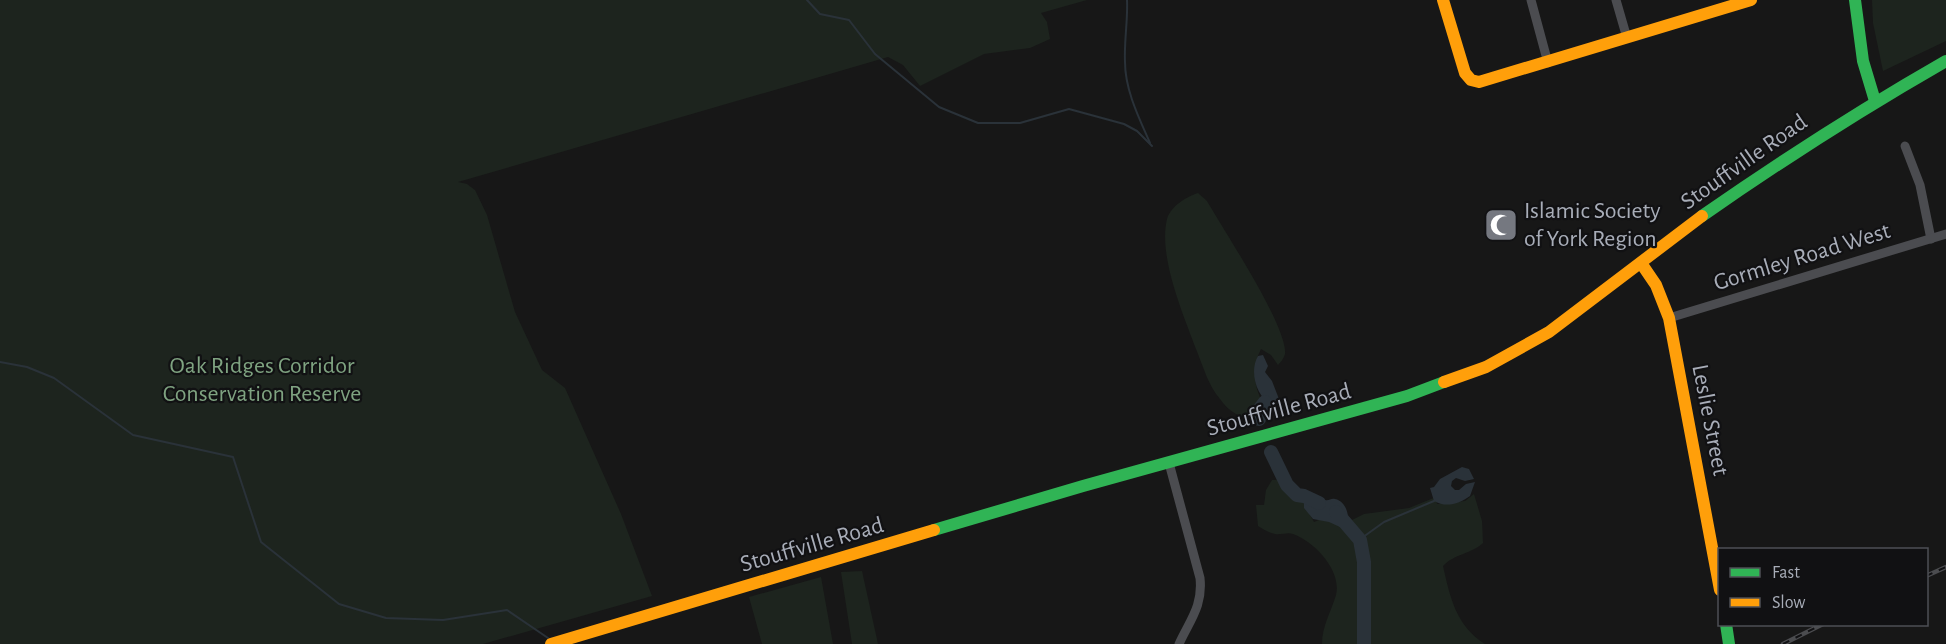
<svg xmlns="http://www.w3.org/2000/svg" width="1946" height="644" font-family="'Alegreya Sans',sans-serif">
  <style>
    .green { fill: #1d241e }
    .water { fill: #2a3239 }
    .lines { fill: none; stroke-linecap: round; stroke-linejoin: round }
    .stream { stroke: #2a3239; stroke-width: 2 }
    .river { stroke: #2a3239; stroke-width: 14 }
    .street { stroke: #4b4c50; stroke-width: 9 }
    .fast { stroke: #30b455; stroke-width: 12 }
    .slow { stroke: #ff9f0a; stroke-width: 12 }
    .rail-casing { stroke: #4b4c4f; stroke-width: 4.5 }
    .rail { stroke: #111113; stroke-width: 2; stroke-dasharray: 7; stroke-linecap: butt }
    .labels { text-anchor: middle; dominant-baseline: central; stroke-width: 4.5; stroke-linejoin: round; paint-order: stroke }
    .street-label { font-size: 24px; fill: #a8adb8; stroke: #111113 }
    .poi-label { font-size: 24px; fill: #a8adb8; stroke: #111113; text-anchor: start }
    .park-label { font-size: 24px; fill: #7fa381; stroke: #111113 }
  </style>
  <rect width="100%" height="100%" fill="#171717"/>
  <g class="green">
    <polygon points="0,0 1087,0 1041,13 1047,22 1050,39 1030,48 984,54 920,86 903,65 888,57 458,182 467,184 475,190 487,215 515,312 542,370 565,388 621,514 652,596 483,644 0,644"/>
    <polygon points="1872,0 1946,0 1946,41 1883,71 1873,23"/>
    <path d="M1198,193L1207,201C1223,229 1288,327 1285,354C1284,358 1281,362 1278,365L1271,355L1261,349C1251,368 1254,389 1265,407L1255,419C1240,418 1229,412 1220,399C1208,385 1203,366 1196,349C1183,314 1158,256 1167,219C1171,206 1186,197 1198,193Z"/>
    <path d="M1272,480H1284L1300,497L1314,522L1326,517L1342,525L1364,514L1409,508L1436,497L1437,504L1465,501L1474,494L1482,521L1483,543C1471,554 1454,554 1443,566C1450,597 1456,626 1485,644H1322C1322,626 1331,612 1336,595C1342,571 1315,542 1293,534C1288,532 1281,535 1275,534C1269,533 1263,529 1258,526L1256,505H1264L1266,490Z"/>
    <polygon points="862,571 878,644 852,644 841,572"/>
    <polygon points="821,577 833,644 762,644 749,597"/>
  </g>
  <g class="water">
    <path d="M1263,355L1268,366L1265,372L1272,381L1279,399L1276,404L1272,405C1256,397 1249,371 1258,356Z"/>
    <path d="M1462,467L1469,469L1474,479L1465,481L1456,478L1452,481L1451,486L1455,490H1459L1466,484L1475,482L1470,496C1459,504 1446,508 1434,501L1430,488L1434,487L1440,479Z"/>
    <path d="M1311,494C1315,496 1320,500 1325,500C1329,501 1331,498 1335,499C1346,501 1350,516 1347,524L1340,527L1329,522L1313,519L1304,508V495Z"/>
  </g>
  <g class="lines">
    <g class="stream">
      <polyline points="807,0 820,14 849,20 875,54 939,107 978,123 1020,123 1069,109 1124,124 1137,131 1152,146"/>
      <path d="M1127,0C1128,20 1124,41 1125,62C1125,90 1139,118 1150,143"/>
      <polyline points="0,362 27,367 54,378 133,435 233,457 261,542 339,604 386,618 443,620 507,610 548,638"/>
      <polyline points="1359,540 1384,522 1434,501"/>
      <polyline points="1793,625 1793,624"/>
    </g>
    <g class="river">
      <polyline points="1259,419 1259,410 1265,402"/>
      <polyline points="1271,452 1287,485 1297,495 1304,496 1319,503"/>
      <polyline points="1336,512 1360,540 1364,562 1364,644"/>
    </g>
    <g class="street">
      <polyline points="1531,0 1548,63"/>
      <polyline points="1616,0 1627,38"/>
      <polyline points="1905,146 1920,185 1931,239"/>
      <polyline points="1669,318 1946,234"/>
      <path d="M1169,463L1200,578C1203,606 1190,620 1179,644"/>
    </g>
    <g class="fast">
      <polyline points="1855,0 1863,61 1875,101"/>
      <path d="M1702,216C1781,161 1862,109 1946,61"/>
      <polyline points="934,530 1083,486 1407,396 1444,382"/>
      <polyline points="1726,624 1729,644"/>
    </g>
    <g class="slow">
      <polyline points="1443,0 1465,73 1471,80 1479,82 1751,0"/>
      <polyline points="1641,263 1656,285 1669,318 1720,590"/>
      <polyline points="1444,382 1486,367 1549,332 1702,216"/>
      <polyline points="551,644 934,530"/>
    </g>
    <g class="rail-casing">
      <g id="rail">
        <polyline points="1926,576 1946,567"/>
        <polyline points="1783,644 1823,624"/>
      </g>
    </g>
    <use href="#rail" class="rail"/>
  </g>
  <defs>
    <g id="mosque-square" transform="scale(1.725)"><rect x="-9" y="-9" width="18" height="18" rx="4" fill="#757880" stroke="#111113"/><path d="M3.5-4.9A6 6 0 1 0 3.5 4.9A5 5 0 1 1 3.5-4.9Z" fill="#fff"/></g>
  </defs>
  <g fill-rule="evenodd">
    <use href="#mosque-square" x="1501" y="225"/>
  </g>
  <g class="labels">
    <g class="street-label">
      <text transform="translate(1744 162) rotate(-35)">Stouffville Road</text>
      <text transform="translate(1802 257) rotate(-17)">Gormley Road West</text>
      <text transform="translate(1279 410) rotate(-15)">Stouffville Road</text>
      <text transform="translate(1710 420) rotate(79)">Leslie Street</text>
      <text transform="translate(812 545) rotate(-16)">Stouffville Road</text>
    </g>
    <g class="poi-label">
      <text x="1524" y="211">Islamic Society<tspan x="1524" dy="28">of York Region</tspan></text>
    </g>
    <g class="park-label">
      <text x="262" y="366">Oak Ridges Corridor<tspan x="262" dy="28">Conservation Reserve</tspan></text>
    </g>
  </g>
  <rect x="1718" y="548" width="210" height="78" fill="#111113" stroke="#4d4f55" stroke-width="1.5"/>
  <rect x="1730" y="568" width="30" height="9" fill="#30b455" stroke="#4d4f55" stroke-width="1.5"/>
  <text x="1772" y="578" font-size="18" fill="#a8adb8">Fast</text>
  <rect x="1730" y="598" width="30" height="9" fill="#ff9f0a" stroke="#4d4f55" stroke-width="1.5"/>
  <text x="1772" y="608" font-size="18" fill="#a8adb8">Slow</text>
</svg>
